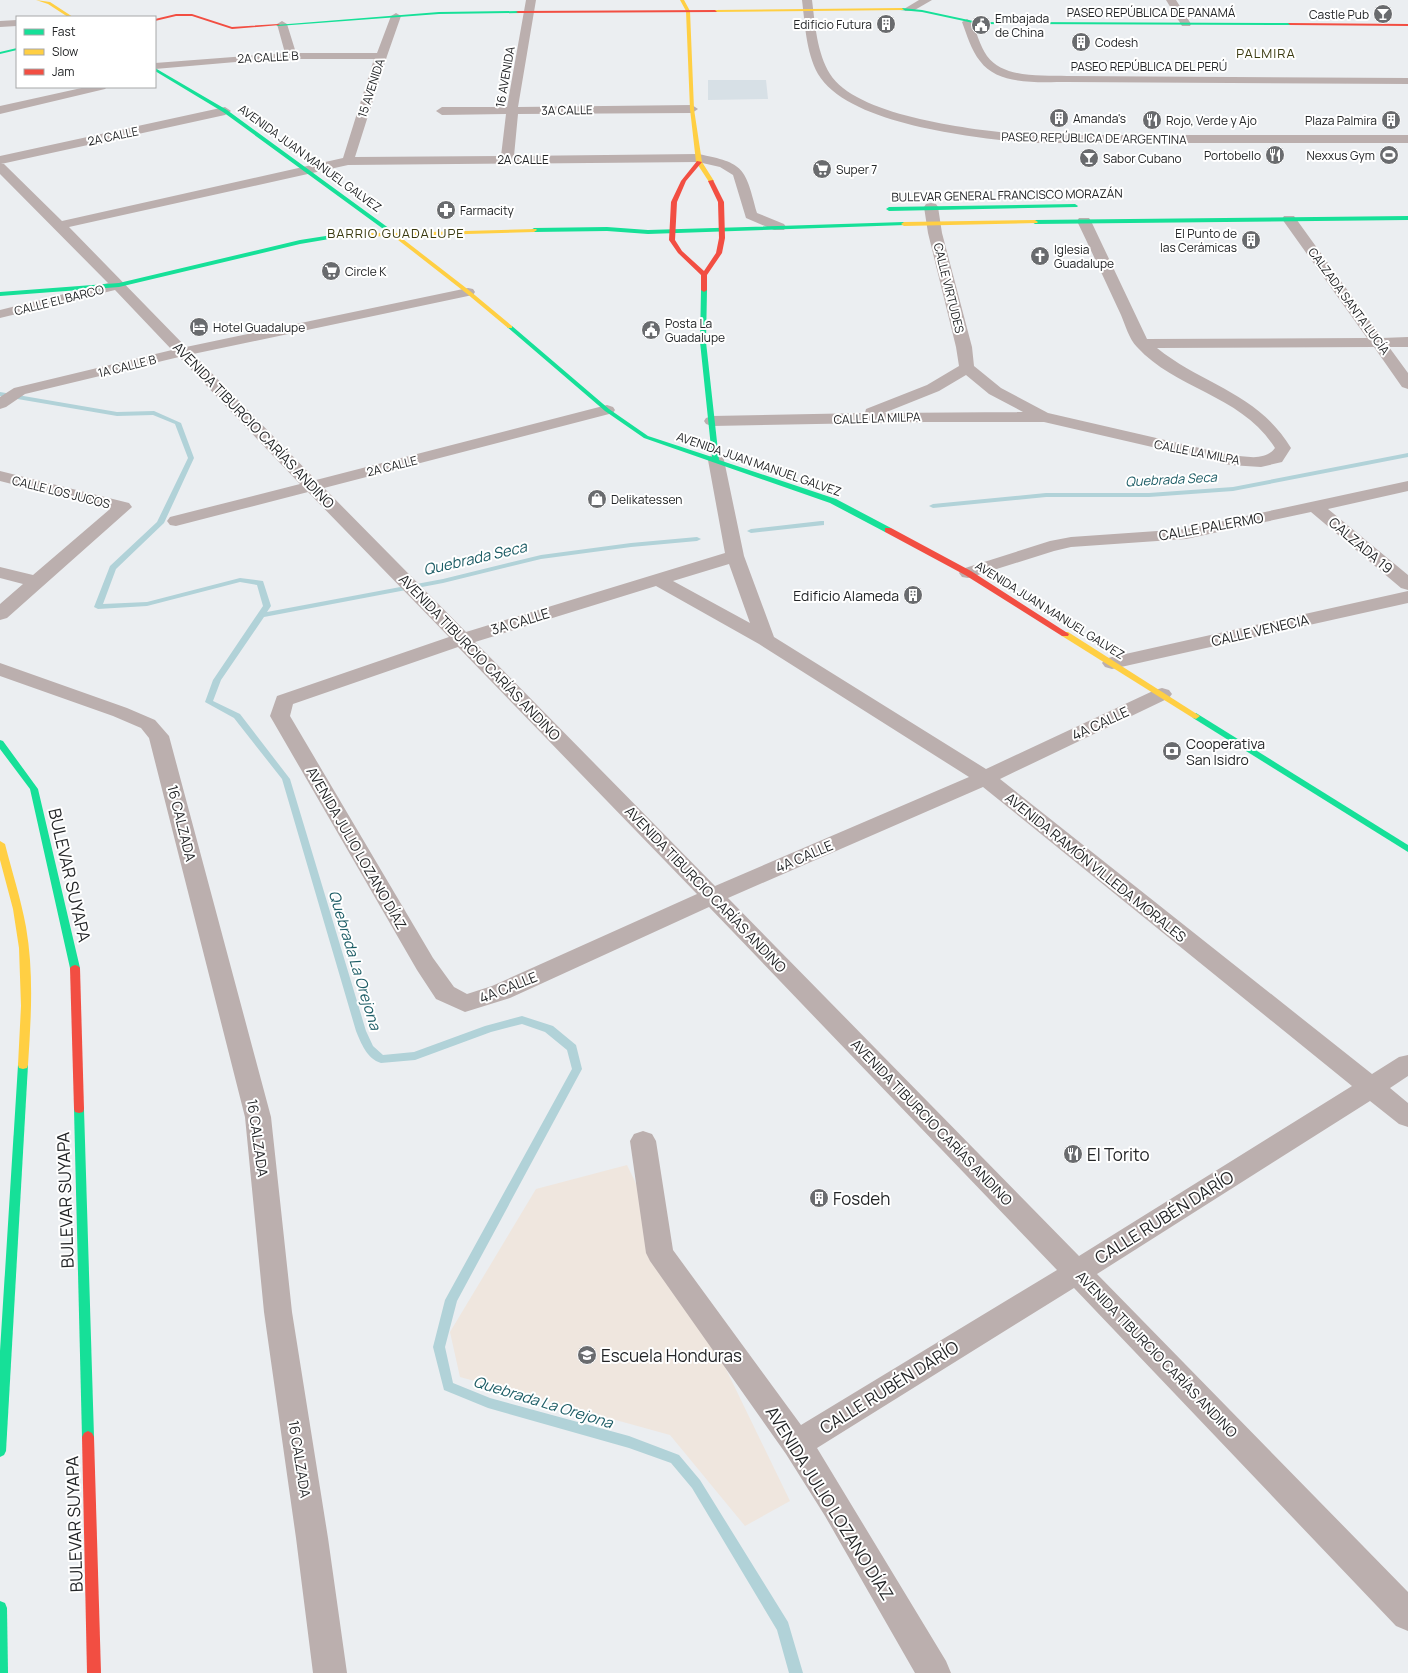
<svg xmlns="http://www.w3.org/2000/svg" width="1408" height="1673" font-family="Manrope,sans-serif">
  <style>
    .built { fill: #d7e0e6 }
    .education { fill: #efe6de }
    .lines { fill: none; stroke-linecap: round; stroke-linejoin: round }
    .stream { fill: #b1d2d8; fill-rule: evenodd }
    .street { fill: #bbafae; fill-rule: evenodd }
    .fast { fill: #16e098; fill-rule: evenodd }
    .slow { fill: #ffcf43; fill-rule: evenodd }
    .jam { fill: #f24e42; fill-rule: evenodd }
    .labels { text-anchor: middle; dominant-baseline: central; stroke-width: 4; stroke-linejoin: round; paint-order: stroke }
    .far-street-label { font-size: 12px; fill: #232527; stroke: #fff }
    .far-poi-label { font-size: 12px; fill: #232527; stroke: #fff; text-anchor: start }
    .far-neighbourhood-label { font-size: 13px; letter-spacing: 1px; fill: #39390f; stroke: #fff }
    .far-quarter-label { font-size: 13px; letter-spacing: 1px; fill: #39390f; stroke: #fff }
    .far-water-label { font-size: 13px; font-style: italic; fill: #1c5c65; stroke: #fff }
    .street-label { font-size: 14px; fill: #232527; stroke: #fff }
    .poi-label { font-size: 14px; fill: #232527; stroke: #fff; text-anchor: end }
    .water-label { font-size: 15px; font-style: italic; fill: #1c5c65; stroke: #fff }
    .near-street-label { font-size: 17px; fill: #232527; stroke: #fff }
    .near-poi-label { font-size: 17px; fill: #232527; stroke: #fff; text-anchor: start }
  </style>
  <rect width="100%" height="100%" fill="#ebeef1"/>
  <polygon class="built" points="708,80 766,80 768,99 708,100"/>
  <polygon class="education" points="627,1165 790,1501 745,1526 670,1435 460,1377 450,1332 536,1189"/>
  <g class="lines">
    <g class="stream">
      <path d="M0,392L117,412L154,411L181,423L194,458L164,523L116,569L103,604L147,602L240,578L263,581L271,606L267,612L443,579L541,555L631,543L697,537L701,539L697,541L631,547L541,559L443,583L264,617L221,680L213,701L240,714L290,779L366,1031L373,1046L383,1055L414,1052L485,1026L522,1016L553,1026L576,1045L582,1069L457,1301L445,1347L453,1383L490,1398L629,1436L679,1455L700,1480L788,1622L803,1673H789L777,1630L692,1488L671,1463L629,1448L488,1408L444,1390L433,1347L445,1300L572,1069L567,1050L545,1032L522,1024L491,1032L415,1060L381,1063C367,1059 361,1043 356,1031L282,779L234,718L205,702L213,680L263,606L257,585L240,582L147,606L98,609L94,607L110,566L157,522L188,458L175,424L153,415L117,416L0,396Z"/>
      <polygon points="1408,453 1408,457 1233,491 1149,497 1046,497 933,508 929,506 933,504 1046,493 1149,493 1233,487"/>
      <polygon points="821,521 824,521 824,525 751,533 747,531 751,529"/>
    </g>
    <g class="street">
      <path d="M526,0H536L518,107L692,105L698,109L692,113L518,114L514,156L698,154C745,163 745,168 757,213L784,224L786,227L784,230H774L746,218L733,175L720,167L698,162L348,165L69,227L186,347L468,288L473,289L475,292L473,295L468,296L193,354L316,480L607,405L613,407L615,410L613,413L324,488L466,632L725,553L708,460L710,456L716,455L722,456L724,460L744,556L774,637L986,769L1155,690L1162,688L1169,690L1172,694L1169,698L1000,779L1372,1074L1399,1057L1408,1055V1076L1390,1088L1408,1103V1127L1399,1124L1370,1101L1097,1274L1408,1592V1631L1396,1626L1074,1288L817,1448L946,1661L951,1673H915L825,1516L786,1454L650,1261L646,1253L630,1141L634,1134L643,1131L652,1134L656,1141L673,1250L801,1425L1057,1270L709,907L510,998L465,1012L436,999L417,970L270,716L277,696L449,637L308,492L176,526L170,525L167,521L170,517L300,484L179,357L25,394L6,407L0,409V397L14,388L172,350L115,290L0,318V310L108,283L0,174V156L225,107L231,111L225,115L1,164H4L62,221L343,158L374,59H270L155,69V63L285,53L277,24L282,21L287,24L296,53H377L391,16L396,13L401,16L387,56L355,157L501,156L506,114L442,115L436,111L442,107H507ZM729,564L750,623L673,581ZM656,586L759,644L969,777L715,886L475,642ZM458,647L697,894L492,986L467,994L454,987L433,958L290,716L293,704ZM983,787L1352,1086L1079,1256L728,898Z"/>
      <path d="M802,0H812C815,24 817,53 830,74C857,118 982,131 1030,135H1408V143H1030C976,138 848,125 818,74C806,52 805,24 802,0Z"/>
      <polygon points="919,0 932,0 913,11 905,11 904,9"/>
      <polygon points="1166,0 1176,0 1191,24 1190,26 1182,26"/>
      <path d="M967,19L972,22C977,33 980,46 987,56C1004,79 1042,75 1067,76L1408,78V84L1067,82C1040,82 998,86 980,61C971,50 967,35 962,22Z"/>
      <polygon points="17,20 17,26 0,27 0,21"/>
      <polygon points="86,87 107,87 105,89 0,114 0,106"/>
      <path d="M931,203L936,204L938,207L942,233L972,347L974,366L1001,388L1048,413L1230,455C1245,456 1265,462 1275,448C1242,395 1176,390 1137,347C1129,339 1125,324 1121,315C1106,283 1092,252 1077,221L1079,218H1089L1091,221L1147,339L1367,338L1282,219L1284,216H1294L1382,338L1408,337V347H1389L1408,373V389L1402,387L1374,347L1157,348C1204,386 1257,392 1291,448L1282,462L1261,467L1230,465L1044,422H925L712,426L706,424L704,421L706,418L712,416L865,413L866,409L927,385L959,366L956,347L928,233L924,207L926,204ZM966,375L989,394L1023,412L884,413L939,391Z"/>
      <polygon points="0,471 129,503 132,507 7,618 0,620 0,604 23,584 0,578 0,567 33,575 110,509 0,481"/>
      <polygon points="1408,481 1408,491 1328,509 1408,575 1408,590 1401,588 1311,512 1186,539 1071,547 1054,551 968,578 962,577 959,573 962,569 1050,541 1071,537 1186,529"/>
      <polygon points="1408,591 1408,603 1112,669 1105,667 1102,663 1105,659 1112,657"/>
      <polygon points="0,663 127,708 155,720 169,736 271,1117 292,1312 328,1538 347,1673 313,1673 296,1538 264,1312 245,1117 149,738 141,728 113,716 0,676"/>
    </g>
    <g class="fast">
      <polygon points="902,8 922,10 978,22 1290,23 1292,24 1290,25 978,24 922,12 900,10"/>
      <polygon points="518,11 520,13 439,14 278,26 276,25 439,12"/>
      <polygon points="17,48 17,50 0,54 0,52"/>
      <polygon points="155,68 227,110 390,229 390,231 386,231 223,112 155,71"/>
      <polygon points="1075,204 1078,206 1077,207 889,211 886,209 889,207"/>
      <polygon points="1408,216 1408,220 1035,224 1032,222 1035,220"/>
      <polygon points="904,222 906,223 906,225 648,234 607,231 534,232 531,230 534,228 607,227 648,230"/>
      <polygon points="345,233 347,234 347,236 300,244 119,287 0,296 0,292 119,283 300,240"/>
      <polygon points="704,288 707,290 706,342 719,460 836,499 891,528 891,532 885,532 830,503 644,438 605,411 507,327 512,326 609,409 648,436 712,457 700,342 701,290"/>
      <polygon points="1196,713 1408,845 1408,852 1193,718 1192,716"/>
      <polygon points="0,740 3,741 38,789 80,968 78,970 72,970 70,968 30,789 0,749"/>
      <polygon points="23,1061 27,1062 28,1065 6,1451 4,1455 0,1457 0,1351 18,1065 19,1062"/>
      <polygon points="79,1105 83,1106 84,1109 94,1437 92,1441 88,1443 84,1441 82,1437 74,1109 75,1106"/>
      <polygon points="0,1601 5,1603 7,1608 8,1673 0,1673"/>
    </g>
    <g class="slow">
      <polygon points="36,0 50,2 73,17 68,17 48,4"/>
      <polygon points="680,0 684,0 690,11 694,109 702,162 714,181 711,183 709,182 696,162 690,109 686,11"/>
      <polygon points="902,8 904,10 715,12 713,11 715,10"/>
      <polygon points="1035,220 1038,222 1037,223 904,226 901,224 904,222"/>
      <polygon points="386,229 390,229 395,233 536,229 537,230 534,232 399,236 470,291 512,326 512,328 508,328 466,293 393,236 345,237 342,235 345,233 388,233 385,230"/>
      <polygon points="1062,632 1068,632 1200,716 1196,719 1193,718 1062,636 1061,634"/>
      <path d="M0,841L5,844C12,872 21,899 26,927C34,973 31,1019 28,1065L27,1068L23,1069L19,1068L18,1065L21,1006L19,948L13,909L0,860Z"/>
    </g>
    <g class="jam">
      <polygon points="715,10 717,12 518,13 516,12 518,11"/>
      <polygon points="176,14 192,14 232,27 278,24 280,25 232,29 192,16 176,16 155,21 155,19"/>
      <polygon points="1288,23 1408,24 1408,26 1290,25"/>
      <polygon points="697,161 702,162 686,181 677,202 675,240 682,251 704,271 716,253 719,238 718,202 708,181 713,180 724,202 725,238 722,253 707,275 707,290 704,292 701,290 701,275 678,253 669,240 671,202 681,181"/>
      <polygon points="885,528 891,528 971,571 1069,634 1068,636 1062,636 965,575 885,532"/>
      <polygon points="75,965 78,966 80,968 84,1109 83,1112 79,1113 75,1112 74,1109 70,968 72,966"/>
      <polygon points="88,1431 92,1433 94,1437 101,1673 87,1673 82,1437 84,1433"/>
    </g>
  </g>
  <defs>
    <g id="bar-disc" transform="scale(1)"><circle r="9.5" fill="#696b6e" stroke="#fff"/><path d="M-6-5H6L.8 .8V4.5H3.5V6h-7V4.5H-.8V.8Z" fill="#fff"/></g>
    <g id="building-disc" transform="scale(1)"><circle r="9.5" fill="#696b6e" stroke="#fff"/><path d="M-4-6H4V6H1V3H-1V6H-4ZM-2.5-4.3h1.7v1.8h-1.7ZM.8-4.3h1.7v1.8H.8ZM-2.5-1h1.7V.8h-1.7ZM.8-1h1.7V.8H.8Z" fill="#fff"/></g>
    <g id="civic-disc" transform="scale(1)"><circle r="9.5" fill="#696b6e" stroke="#fff"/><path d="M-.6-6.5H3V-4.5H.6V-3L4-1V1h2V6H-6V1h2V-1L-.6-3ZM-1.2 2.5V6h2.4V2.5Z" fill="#fff"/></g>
    <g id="restaurant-disc" transform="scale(1)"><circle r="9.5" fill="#696b6e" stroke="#fff"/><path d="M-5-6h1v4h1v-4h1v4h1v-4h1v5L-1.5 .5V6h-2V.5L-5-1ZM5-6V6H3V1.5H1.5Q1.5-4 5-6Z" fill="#fff"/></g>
    <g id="stadium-disc" transform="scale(1)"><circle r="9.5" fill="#696b6e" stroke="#fff"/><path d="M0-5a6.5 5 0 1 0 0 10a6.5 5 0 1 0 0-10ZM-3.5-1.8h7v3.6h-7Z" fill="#fff"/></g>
    <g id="supermarket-disc" transform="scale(1)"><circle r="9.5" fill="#696b6e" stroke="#fff"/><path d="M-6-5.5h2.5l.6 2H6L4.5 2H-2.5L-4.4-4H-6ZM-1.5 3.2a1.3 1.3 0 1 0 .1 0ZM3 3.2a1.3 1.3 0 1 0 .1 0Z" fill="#fff"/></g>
    <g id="pharmacy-disc" transform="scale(1)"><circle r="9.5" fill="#696b6e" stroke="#fff"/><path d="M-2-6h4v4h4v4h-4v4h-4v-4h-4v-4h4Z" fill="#fff"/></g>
    <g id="church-disc" transform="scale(1)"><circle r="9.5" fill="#696b6e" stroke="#fff"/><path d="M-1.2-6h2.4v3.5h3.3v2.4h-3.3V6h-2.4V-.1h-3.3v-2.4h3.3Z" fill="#fff"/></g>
    <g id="hotel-disc" transform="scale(1)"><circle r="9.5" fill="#696b6e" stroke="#fff"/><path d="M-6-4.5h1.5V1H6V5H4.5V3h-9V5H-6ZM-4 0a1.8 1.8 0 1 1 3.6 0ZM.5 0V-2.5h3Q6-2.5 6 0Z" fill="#fff"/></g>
    <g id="shop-disc" transform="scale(1)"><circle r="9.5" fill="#696b6e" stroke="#fff"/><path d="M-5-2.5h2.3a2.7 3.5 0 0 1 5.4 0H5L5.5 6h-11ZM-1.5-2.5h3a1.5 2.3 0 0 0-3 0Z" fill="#fff"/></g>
    <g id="bank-disc" transform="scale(1)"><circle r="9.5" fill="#696b6e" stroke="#fff"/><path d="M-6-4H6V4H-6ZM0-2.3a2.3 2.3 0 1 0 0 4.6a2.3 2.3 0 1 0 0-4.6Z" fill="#fff"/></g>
    <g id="school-disc" transform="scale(1)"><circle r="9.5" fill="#696b6e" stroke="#fff"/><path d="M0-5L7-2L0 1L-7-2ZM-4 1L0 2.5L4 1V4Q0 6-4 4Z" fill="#fff"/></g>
  </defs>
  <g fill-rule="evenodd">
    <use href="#bar-disc" x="1383" y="14"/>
    <use href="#building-disc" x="886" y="24"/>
    <use href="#civic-disc" x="981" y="25"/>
    <use href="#building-disc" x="1081" y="42"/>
    <use href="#building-disc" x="1059" y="118"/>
    <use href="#restaurant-disc" x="1152" y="120"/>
    <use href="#building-disc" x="1391" y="120"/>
    <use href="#restaurant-disc" x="1275" y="155"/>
    <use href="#stadium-disc" x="1389" y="155"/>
    <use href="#bar-disc" x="1089" y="158"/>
    <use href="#supermarket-disc" x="822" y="169"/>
    <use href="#pharmacy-disc" x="446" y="210"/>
    <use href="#building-disc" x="1251" y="240"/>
    <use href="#church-disc" x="1040" y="256"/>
    <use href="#supermarket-disc" x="331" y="271"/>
    <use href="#hotel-disc" x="199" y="327"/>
    <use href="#civic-disc" x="651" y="330"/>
    <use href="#shop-disc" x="597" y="499"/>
    <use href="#building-disc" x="913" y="595"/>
    <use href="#bank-disc" x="1172" y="751"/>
    <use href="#restaurant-disc" x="1073" y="1154"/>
    <use href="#building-disc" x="819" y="1198"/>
    <use href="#school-disc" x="587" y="1355"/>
  </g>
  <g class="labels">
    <g class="far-street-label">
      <text x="1151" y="12">PASEO REPÚBLICA DE PANAMÁ</text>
      <text transform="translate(268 57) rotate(-3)">2A CALLE B</text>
      <text x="1149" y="66">PASEO REPÚBLICA DEL PERÚ</text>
      <text transform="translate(505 77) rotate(-80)">16 AVENIDA</text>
      <text transform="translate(371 88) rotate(-72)">15 AVENIDA</text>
      <text transform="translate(567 110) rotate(-1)">3A CALLE</text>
      <text transform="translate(113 136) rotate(-12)">2A CALLE</text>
      <text transform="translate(1094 138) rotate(1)">PASEO REPÚBLICA DE ARGENTINA</text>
      <text transform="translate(310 158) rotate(36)">AVENIDA JUAN MANUEL GALVEZ</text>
      <text x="523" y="159">2A CALLE</text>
      <text transform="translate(1007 195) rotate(-1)">BULEVAR GENERAL FRANCISCO MORAZÁN</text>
      <text transform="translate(949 288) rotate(76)">CALLE VIRTUDES</text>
      <text transform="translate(59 300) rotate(-14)">CALLE EL BARCO</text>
      <text transform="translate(1349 301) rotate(54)">CALZADA SANTA LUCÍA</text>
      <text transform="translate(127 366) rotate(-14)">1A CALLE B</text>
      <text transform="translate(877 418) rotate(-2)">CALLE LA MILPA</text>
      <text transform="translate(1197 452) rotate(11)">CALLE LA MILPA</text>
      <text transform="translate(759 464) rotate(19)">AVENIDA JUAN MANUEL GALVEZ</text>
      <text transform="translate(392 466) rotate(-14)">2A CALLE</text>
      <text transform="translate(61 492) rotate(14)">CALLE LOS JUCOS</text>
      <text transform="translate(1050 610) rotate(32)">AVENIDA JUAN MANUEL GALVEZ</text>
    </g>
    <g class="far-poi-label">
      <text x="1369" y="14" text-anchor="end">Castle Pub</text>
      <text x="995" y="18">Embajada<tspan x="995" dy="14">de China</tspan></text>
      <text x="872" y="24" text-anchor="end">Edificio Futura</text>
      <text x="1095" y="42">Codesh</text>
      <text x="1073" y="118">Amanda's</text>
      <text x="1166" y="120">Rojo, Verde y Ajo</text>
      <text x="1377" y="120" text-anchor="end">Plaza Palmira</text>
      <text x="1261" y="155" text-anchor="end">Portobello</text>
      <text x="1375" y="155" text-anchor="end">Nexxus Gym</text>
      <text x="1103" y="158">Sabor Cubano</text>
      <text x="836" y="169">Super 7</text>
      <text x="460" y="210">Farmacity</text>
      <text x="1237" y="233" text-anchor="end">El Punto de<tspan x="1237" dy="14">las Cerámicas</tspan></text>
      <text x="1054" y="249">Iglesia<tspan x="1054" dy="14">Guadalupe</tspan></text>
      <text x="345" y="271">Circle K</text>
      <text x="665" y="323">Posta La<tspan x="665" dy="14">Guadalupe</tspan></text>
      <text x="213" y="327">Hotel Guadalupe</text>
      <text x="611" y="499">Delikatessen</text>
    </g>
    <g class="far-neighbourhood-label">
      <text x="1266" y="53">PALMIRA</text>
    </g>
    <g class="far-quarter-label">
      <text x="396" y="233">BARRIO GUADALUPE</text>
    </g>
    <g class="far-water-label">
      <text transform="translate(1171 479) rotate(-3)">Quebrada Seca</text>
    </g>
    <g class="street-label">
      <text transform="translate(254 425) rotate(46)">AVENIDA TIBURCIO CARÍAS ANDINO</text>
      <text transform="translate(1211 526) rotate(-10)">CALLE PALERMO</text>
      <text transform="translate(1361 545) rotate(40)">CALZADA 19</text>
      <text transform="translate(520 621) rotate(-17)">3A CALLE</text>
      <text transform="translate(1260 630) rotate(-13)">CALLE VENECIA</text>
      <text transform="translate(480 657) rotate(46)">AVENIDA TIBURCIO CARÍAS ANDINO</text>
      <text transform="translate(1100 723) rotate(-25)">4A CALLE</text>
      <text transform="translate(182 823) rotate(76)">16 CALZADA</text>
      <text transform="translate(357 848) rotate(60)">AVENIDA JULIO LOZANO DÍAZ</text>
      <text transform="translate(804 856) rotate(-23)">4A CALLE</text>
      <text transform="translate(1096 867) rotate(39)">AVENIDA RAMÓN VILLEDA MORALES</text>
      <text transform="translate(706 889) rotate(46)">AVENIDA TIBURCIO CARÍAS ANDINO</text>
      <text transform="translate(508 987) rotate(-22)">4A CALLE</text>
      <text transform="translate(932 1122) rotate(46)">AVENIDA TIBURCIO CARÍAS ANDINO</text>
      <text transform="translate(258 1138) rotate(82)">16 CALZADA</text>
      <text transform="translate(1157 1354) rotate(46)">AVENIDA TIBURCIO CARÍAS ANDINO</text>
      <text transform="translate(300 1459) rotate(81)">16 CALZADA</text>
    </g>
    <g class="poi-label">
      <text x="899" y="595">Edificio Alameda</text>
      <text x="1186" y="743" text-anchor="start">Cooperativa<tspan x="1186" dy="16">San Isidro</tspan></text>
    </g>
    <g class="water-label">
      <text transform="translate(475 558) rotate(-13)">Quebrada Seca</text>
      <text transform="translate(355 960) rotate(73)">Quebrada La Orejona</text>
      <text transform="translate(543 1402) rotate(17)">Quebrada La Orejona</text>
    </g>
    <g class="near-street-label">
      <text transform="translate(70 875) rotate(77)">BULEVAR SUYAPA</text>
      <text transform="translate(65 1200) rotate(-92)">BULEVAR SUYAPA</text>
      <text transform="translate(1164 1217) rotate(-32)">CALLE RUBÉN DARÍO</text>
      <text transform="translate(889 1387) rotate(-32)">CALLE RUBÉN DARÍO</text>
      <text transform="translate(830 1503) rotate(58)">AVENIDA JULIO LOZANO DÍAZ</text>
      <text transform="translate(74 1524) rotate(-92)">BULEVAR SUYAPA</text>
    </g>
    <g class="near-poi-label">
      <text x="1087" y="1154">El Torito</text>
      <text x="833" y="1198">Fosdeh</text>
      <text x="601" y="1355">Escuela Honduras</text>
    </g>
  </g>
  <rect x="16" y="16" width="140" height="72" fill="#ffffff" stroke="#a7a8a9"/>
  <rect x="24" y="29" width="20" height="6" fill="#16e098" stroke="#a7a8a9"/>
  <text x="52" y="36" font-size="12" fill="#232527">Fast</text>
  <rect x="24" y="49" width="20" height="6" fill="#ffcf43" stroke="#a7a8a9"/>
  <text x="52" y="56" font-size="12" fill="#232527">Slow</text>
  <rect x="24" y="69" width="20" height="6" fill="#f24e42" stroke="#a7a8a9"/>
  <text x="52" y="76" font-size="12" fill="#232527">Jam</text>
</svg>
